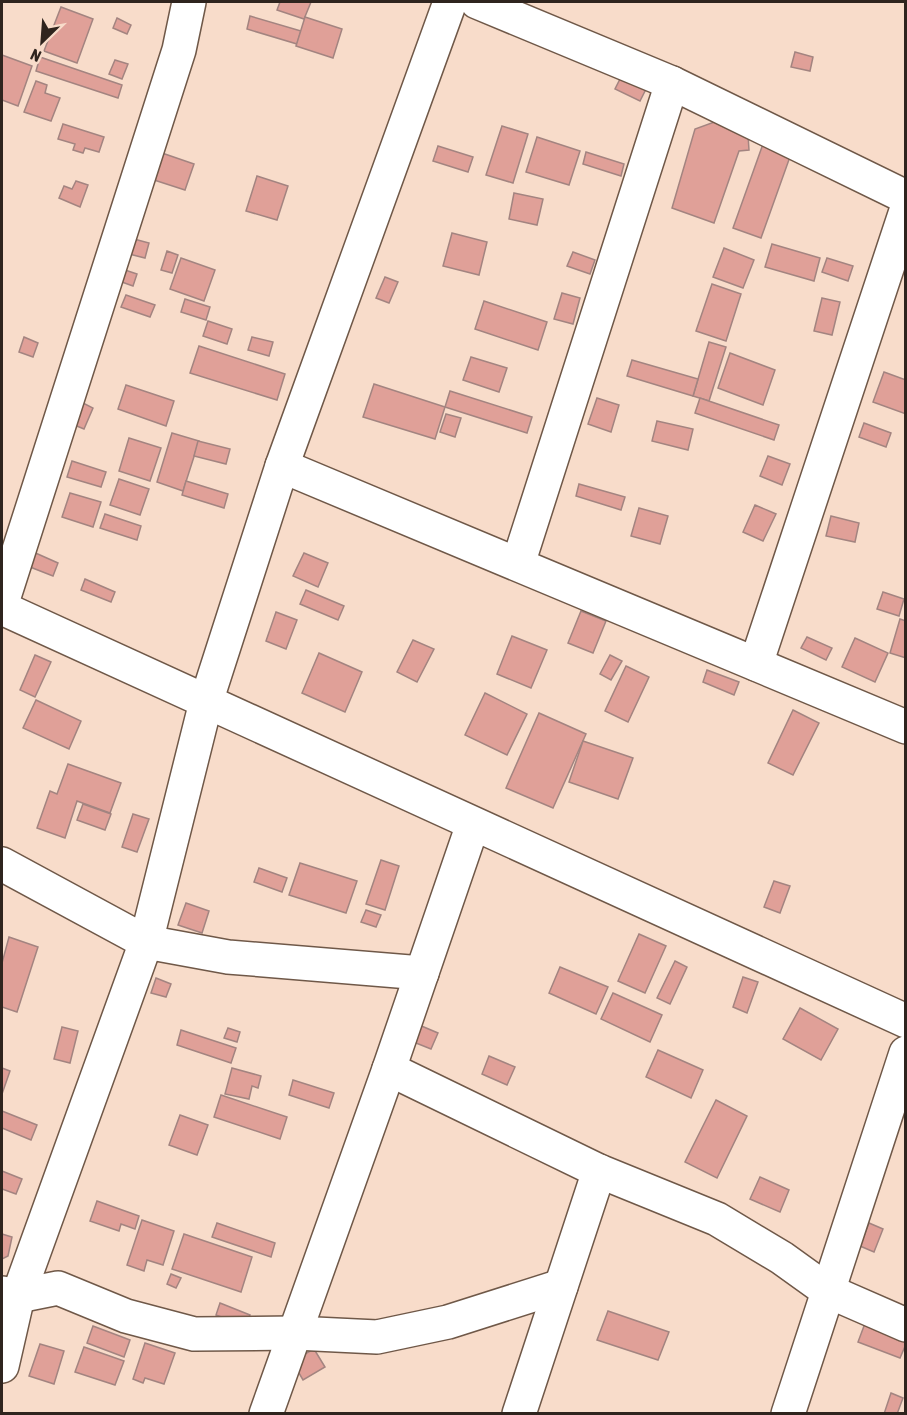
<svg xmlns="http://www.w3.org/2000/svg" width="907" height="1415" font-family="'Asap Condensed',sans-serif">
  <style>
    .building { fill: #e0a098; stroke: #a38480; stroke-width: 1.5 }
    .lines { fill: none; stroke-linecap: round; stroke-linejoin: round }
    .minor-casing { stroke: #6f5848; stroke-width: 36 }
    .minor { stroke: #fff; stroke-width: 33 }
  </style>
  <rect width="100%" height="100%" fill="#f8dcca"/>
  <g class="building">
    <polygon points="280,2 311,2 304,19 277,10"/>
    <polygon points="61,7 93,19 77,63 44,51"/>
    <polygon points="250,16 301,31 297,44 247,29"/>
    <polygon points="305,17 342,29 333,58 296,46"/>
    <polygon points="117,18 131,25 127,34 113,28"/>
    <polygon points="795,52 813,57 810,71 791,67"/>
    <polygon points="2,55 32,66 18,106 2,100"/>
    <polygon points="40,57 122,85 118,98 36,71"/>
    <polygon points="115,60 128,64 122,79 109,74"/>
    <polygon points="621,77 646,89 640,101 615,89"/>
    <polygon points="36,81 47,85 45,93 60,98 51,121 24,112"/>
    <polygon points="717,121 748,135 749,150 739,151 714,223 672,208 695,129"/>
    <polygon points="63,124 104,137 99,152 85,148 83,153 73,150 75,144 58,139"/>
    <polygon points="502,126 528,134 513,183 486,175"/>
    <polygon points="537,137 580,151 569,185 526,172"/>
    <polygon points="763,144 791,154 761,238 733,228"/>
    <polygon points="438,146 473,157 468,172 433,161"/>
    <polygon points="586,152 624,164 621,176 583,164"/>
    <polygon points="162,153 194,164 185,190 154,180"/>
    <polygon points="257,176 288,186 277,220 246,211"/>
    <polygon points="76,181 88,185 80,207 59,198 64,186 72,189"/>
    <polygon points="514,193 543,199 537,225 509,219"/>
    <polygon points="452,233 487,242 479,275 443,266"/>
    <polygon points="134,239 149,243 145,258 129,254"/>
    <polygon points="772,244 820,258 814,281 765,267"/>
    <polygon points="724,248 754,260 743,288 713,277"/>
    <polygon points="167,251 178,255 172,273 161,270"/>
    <polygon points="573,252 595,260 590,274 567,266"/>
    <polygon points="181,258 215,270 204,301 170,289"/>
    <polygon points="827,258 853,266 848,281 822,272"/>
    <polygon points="122,269 137,274 133,286 119,281"/>
    <polygon points="385,277 398,282 389,303 376,298"/>
    <polygon points="712,284 741,294 726,341 696,331"/>
    <polygon points="562,293 580,298 573,324 554,319"/>
    <polygon points="126,295 155,305 150,317 121,307"/>
    <polygon points="822,298 840,302 832,335 814,331"/>
    <polygon points="185,299 210,307 206,320 181,312"/>
    <polygon points="484,301 547,322 538,350 475,329"/>
    <polygon points="208,321 232,329 227,344 203,336"/>
    <polygon points="24,337 38,343 33,357 19,352"/>
    <polygon points="252,337 273,342 269,356 248,350"/>
    <polygon points="709,342 726,347 709,401 693,396"/>
    <polygon points="199,346 285,374 277,400 190,373"/>
    <polygon points="730,353 775,370 763,405 718,388"/>
    <polygon points="471,357 507,368 499,392 463,380"/>
    <polygon points="632,360 698,379 693,396 627,376"/>
    <polygon points="884,372 906,380 906,414 873,402"/>
    <polygon points="374,384 445,407 435,439 363,417"/>
    <polygon points="126,385 174,401 166,426 118,409"/>
    <polygon points="450,391 532,417 527,433 445,407"/>
    <polygon points="597,398 619,405 611,432 588,424"/>
    <polygon points="700,398 779,425 774,440 695,413"/>
    <polygon points="81,402 93,408 84,429 72,424"/>
    <polygon points="446,414 461,418 455,437 440,432"/>
    <polygon points="657,421 693,429 688,450 652,441"/>
    <polygon points="864,423 891,433 886,447 859,437"/>
    <polygon points="172,433 199,441 183,491 157,482"/>
    <polygon points="129,438 161,448 150,481 119,471"/>
    <polygon points="198,441 230,449 226,464 194,456"/>
    <polygon points="768,456 790,464 782,485 760,476"/>
    <polygon points="72,461 106,472 101,487 67,477"/>
    <polygon points="119,479 149,489 140,515 110,505"/>
    <polygon points="186,481 228,494 224,508 182,495"/>
    <polygon points="579,484 625,497 621,510 576,496"/>
    <polygon points="70,493 101,502 93,527 62,517"/>
    <polygon points="755,505 776,514 763,541 743,532"/>
    <polygon points="639,508 668,516 660,544 631,536"/>
    <polygon points="105,514 141,526 137,540 100,528"/>
    <polygon points="831,516 859,523 855,542 826,536"/>
    <polygon points="31,551 58,563 53,576 25,565"/>
    <polygon points="304,553 328,563 318,587 293,576"/>
    <polygon points="85,579 115,592 111,602 81,590"/>
    <polygon points="306,590 344,606 338,620 300,604"/>
    <polygon points="883,592 904,599 899,616 877,609"/>
    <polygon points="581,611 606,621 593,653 568,643"/>
    <polygon points="276,612 297,620 286,649 266,641"/>
    <polygon points="900,619 906,621 906,658 890,653"/>
    <polygon points="512,636 547,650 531,688 497,674"/>
    <polygon points="807,637 832,648 826,660 801,648"/>
    <polygon points="855,638 888,653 875,682 842,667"/>
    <polygon points="413,640 434,649 417,682 397,672"/>
    <polygon points="319,653 362,672 345,712 302,693"/>
    <polygon points="35,655 51,662 35,697 20,690"/>
    <polygon points="610,655 622,661 611,680 600,674"/>
    <polygon points="626,666 649,677 628,722 605,711"/>
    <polygon points="707,670 739,682 734,695 703,682"/>
    <polygon points="485,693 527,714 507,755 465,735"/>
    <polygon points="36,700 81,721 69,749 23,728"/>
    <polygon points="793,710 819,723 793,775 768,763"/>
    <polygon points="539,713 586,734 553,808 506,788"/>
    <polygon points="583,741 633,758 618,799 569,782"/>
    <polygon points="68,764 121,783 110,813 77,801 65,838 37,828 50,791 57,794"/>
    <polygon points="83,804 111,814 105,830 77,820"/>
    <polygon points="133,814 149,819 137,852 122,847"/>
    <polygon points="381,860 399,866 385,910 366,904"/>
    <polygon points="300,863 357,881 346,913 289,895"/>
    <polygon points="259,868 287,878 282,892 254,882"/>
    <polygon points="774,881 790,886 780,913 764,907"/>
    <polygon points="186,903 209,911 202,933 178,925"/>
    <polygon points="366,910 381,915 376,927 361,922"/>
    <polygon points="639,934 666,946 645,993 618,981"/>
    <polygon points="9,937 38,947 17,1012 2,1007 2,963"/>
    <polygon points="675,961 687,967 670,1004 657,998"/>
    <polygon points="560,967 608,987 596,1014 549,993"/>
    <polygon points="743,977 758,982 747,1013 733,1007"/>
    <polygon points="156,978 171,984 166,997 151,993"/>
    <polygon points="613,993 662,1015 650,1042 601,1019"/>
    <polygon points="800,1008 838,1029 821,1060 783,1039"/>
    <polygon points="412,1022 438,1033 431,1049 406,1039"/>
    <polygon points="62,1027 78,1031 70,1063 54,1059"/>
    <polygon points="228,1028 240,1032 237,1042 224,1038"/>
    <polygon points="181,1030 236,1048 231,1063 177,1045"/>
    <polygon points="658,1050 703,1070 691,1098 646,1077"/>
    <polygon points="489,1056 515,1067 507,1085 482,1074"/>
    <polygon points="2,1068 10,1071 2,1094"/>
    <polygon points="232,1068 261,1076 258,1088 252,1086 249,1099 225,1094"/>
    <polygon points="293,1080 334,1093 329,1108 289,1095"/>
    <polygon points="221,1095 287,1117 280,1139 214,1117"/>
    <polygon points="716,1100 747,1116 717,1178 685,1162"/>
    <polygon points="2,1111 37,1125 31,1140 2,1128"/>
    <polygon points="180,1115 208,1125 197,1155 169,1145"/>
    <polygon points="2,1171 22,1179 16,1194 2,1189"/>
    <polygon points="760,1177 789,1190 780,1212 750,1199"/>
    <polygon points="97,1201 139,1216 135,1229 121,1224 119,1231 90,1221"/>
    <polygon points="142,1220 174,1231 163,1265 147,1260 144,1271 127,1265"/>
    <polygon points="217,1223 275,1243 271,1257 212,1237"/>
    <polygon points="869,1223 883,1229 874,1252 860,1246"/>
    <polygon points="2,1234 12,1237 8,1256 2,1259"/>
    <polygon points="184,1234 252,1257 241,1292 172,1269"/>
    <polygon points="171,1274 181,1278 176,1288 167,1284"/>
    <polygon points="220,1303 250,1315 246,1326 216,1315"/>
    <polygon points="608,1311 669,1332 658,1360 597,1340"/>
    <polygon points="867,1318 906,1333 906,1344 900,1358 858,1342"/>
    <polygon points="93,1326 130,1340 124,1357 87,1343"/>
    <polygon points="145,1343 175,1353 164,1384 145,1378 143,1383 133,1379"/>
    <polygon points="40,1344 64,1351 54,1384 29,1376"/>
    <polygon points="84,1347 124,1361 115,1385 75,1372"/>
    <polygon points="314,1349 325,1367 303,1380 292,1361"/>
    <polygon points="891,1393 903,1398 897,1414 884,1414"/>
  </g>
  <g class="lines">
    <g class="minor-casing">
      <g id="minor">
        <polyline points="477,2 672,83 906,197"/>
        <polyline points="282,466 906,727"/>
        <polyline points="518,564 672,83"/>
        <polyline points="2,603 179,50 189,2"/>
        <polyline points="2,608 906,1021"/>
        <polyline points="756,664 906,211"/>
        <polyline points="2,864 146,942 228,957 422,973"/>
        <polyline points="389,1069 599,1171 717,1219 782,1258 828,1291 906,1325"/>
        <polyline points="2,1293 18,1296 58,1288 126,1316 194,1334 295,1333 377,1337 448,1322 561,1286"/>
        <polyline points="2,1366 18,1296 146,942 206,702 282,466 450,2"/>
        <polyline points="266,1414 389,1069 473,824"/>
        <polyline points="519,1414 599,1171"/>
        <polyline points="788,1414 906,1053"/>
      </g>
    </g>
    <use href="#minor" class="minor"/>
  </g>
  <rect width="907" height="1415" fill="none" stroke="#2f241e" stroke-width="6"/>
  <g transform="translate(42 42) rotate(205)" stroke="#f8dcca" stroke-width="4.5" paint-order="stroke">
  <path d="M0-4.5L10 22L0 15L-10 22Z" fill="#2f241e"/>
  <text y="-9" font-size="16" font-weight="bold" text-anchor="middle" fill="#2f241e">N</text>
  </g>
</svg>
